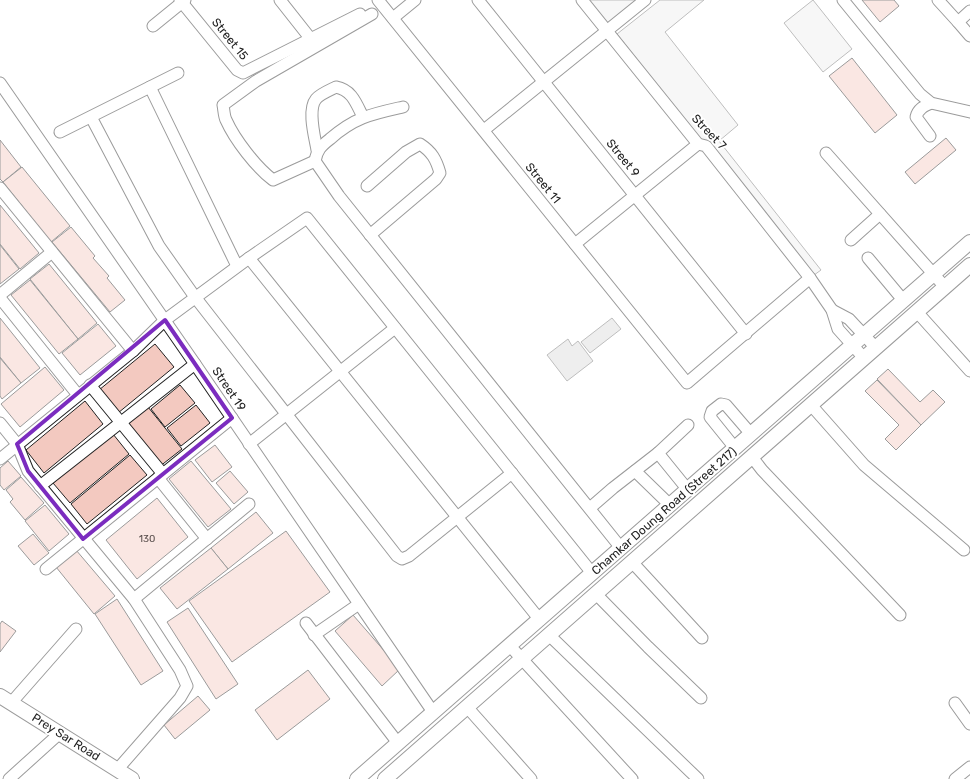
<svg xmlns="http://www.w3.org/2000/svg" width="970" height="779" font-family="Rubik,sans-serif">
  <style>
    .green { fill: #eee; stroke: #6f6f6f }
    .water { fill: #d9d9d9; stroke: #6f6f6f }
    .building { fill: #f3c9c0; stroke: #222 }
    .lines { fill: none; stroke-linecap: round; stroke-linejoin: round }
    .minor-casing { stroke: #222; stroke-width: 13 }
    .major-casing { stroke: #222; stroke-width: 16 }
    .minor { stroke: #fff; stroke-width: 11 }
    .major { stroke: #fff; stroke-width: 14 }
    .marked { fill: none; stroke: #7b2cbf; stroke-width: 4; stroke-linejoin: round }
    .labels { text-anchor: middle; dominant-baseline: central; stroke-width: 4; stroke-linejoin: round; paint-order: stroke }
    .number-label { font-size: 10px; fill: #564c4a }
    .street-label { font-size: 12px; fill: #222; stroke: #fff }
  </style>
  <rect width="100%" height="100%" fill="#fff"/>
  <g class="green">
    <polygon points="587,0 640,0 607,26"/>
    <polygon points="660,0 704,0 665,32 738,125 719,141 821,270 810,278 617,34"/>
    <polygon points="813,0 852,49 823,72 784,23"/>
  </g>
  <g class="water">
    <polygon points="612,318 621,329 590,353 581,342"/>
    <polygon points="568,339 572,346 578,341 593,361 567,381 547,355"/>
  </g>
  <g class="building">
    <polygon points="862,0 894,0 899,6 880,22"/>
    <polygon points="852,58 897,115 875,133 829,76"/>
    <polygon points="946,138 956,150 915,184 905,172"/>
    <polygon points="0,140 21,167 3,182 0,179"/>
    <polygon points="22,167 70,226 51,242 3,182"/>
    <polygon points="0,205 39,253 20,269 0,244"/>
    <polygon points="71,227 95,256 93,258 109,276 107,278 125,300 110,312 52,242"/>
    <polygon points="0,245 19,269 0,284"/>
    <polygon points="49,264 97,323 78,339 30,279"/>
    <polygon points="30,280 78,339 59,354 11,295"/>
    <polygon points="0,318 40,368 21,383 0,357"/>
    <polygon points="98,324 116,346 80,375 62,353"/>
    <polygon points="155,344 174,367 118,413 99,390"/>
    <polygon points="0,358 21,383 2,399 0,396"/>
    <polygon points="45,367 64,390 20,427 1,404"/>
    <polygon points="888,369 920,402 933,390 945,402 921,425 877,379"/>
    <polygon points="877,380 921,425 896,450 885,439 899,425 865,391"/>
    <polygon points="180,385 195,403 165,427 151,409"/>
    <polygon points="85,401 103,424 44,473 26,450"/>
    <polygon points="196,405 210,423 181,446 167,428"/>
    <polygon points="148,407 182,449 159,467 126,425"/>
    <polygon points="113,434 129,454 70,503 53,483"/>
    <polygon points="215,445 232,467 212,482 195,460"/>
    <polygon points="130,455 147,475 87,524 71,504"/>
    <polygon points="8,461 21,476 4,490 0,485 0,468"/>
    <polygon points="191,461 231,509 208,527 169,479"/>
    <polygon points="230,471 248,492 234,504 216,483"/>
    <polygon points="21,477 44,503 25,520 10,502 13,499 6,490"/>
    <polygon points="157,498 188,537 137,579 106,540"/>
    <polygon points="45,505 69,534 49,551 25,521"/>
    <polygon points="256,512 273,533 228,569 211,548"/>
    <polygon points="286,531 330,592 232,662 189,601"/>
    <polygon points="33,534 49,553 34,565 18,546"/>
    <polygon points="211,548 228,569 177,609 160,588"/>
    <polygon points="76,550 115,596 94,614 56,567"/>
    <polygon points="117,599 163,671 141,685 95,614"/>
    <polygon points="188,608 238,684 216,699 167,622"/>
    <polygon points="353,615 400,669 382,686 335,631"/>
    <polygon points="2,621 16,631 0,652 0,624"/>
    <polygon points="308,670 330,699 277,740 255,710"/>
    <polygon points="198,696 210,710 175,739 164,725"/>
  </g>
  <g class="lines">
    <g class="minor-casing">
      <g id="minor">
        <polyline points="180,0 237,70 243,73 360,14"/>
        <polyline points="280,0 310,38"/>
        <polyline points="378,0 687,383 810,278"/>
        <polyline points="478,0 746,334"/>
        <polyline points="582,0 698,144 706,146 810,278 832,310 838,329 864,358"/>
        <polyline points="843,0 920,94 931,103 970,112"/>
        <polyline points="938,0 958,22"/>
        <polyline points="970,11 958,22 970,36"/>
        <polyline points="393,18 415,0"/>
        <polyline points="153,26 185,0"/>
        <polyline points="0,83 195,364 433,712"/>
        <polyline points="150,87 237,266"/>
        <path d="M403,107C372,114 355,117 330,139C321,146 317,150 315,161L339,196L621,548"/>
        <polyline points="91,117 159,246 195,297 397,556 402,559 409,556 512,473"/>
        <polyline points="484,130 645,0"/>
        <polyline points="60,132 178,73"/>
        <path d="M930,136L916,117C918,109 924,106 931,103"/>
        <path d="M317,150C315,138 307,110 316,99C320,94 330,90 336,87C352,90 356,103 363,117"/>
        <polyline points="826,153 945,287"/>
        <path d="M315,161L273,180C256,167 235,140 226,120C224,116 224,110 223,105L256,81L372,14"/>
        <path d="M367,186L406,152L420,144C432,152 436,159 440,173L436,179L370,235"/>
        <polyline points="0,188 133,351"/>
        <polyline points="851,240 880,214"/>
        <polyline points="575,244 698,144"/>
        <polyline points="249,258 540,620"/>
        <polyline points="868,258 903,300"/>
        <polyline points="0,295 52,252"/>
        <polyline points="0,298 78,395"/>
        <polyline points="832,310 849,319 876,348"/>
        <polyline points="917,312 970,371"/>
        <polyline points="90,385 163,474"/>
        <polyline points="811,405 864,465 964,550"/>
        <polyline points="0,423 17,444 28,471 134,599 180,670 187,686 180,698 117,770"/>
        <polyline points="249,444 395,328"/>
        <polyline points="735,448 710,417 712,411 721,404 726,405 751,434"/>
        <polyline points="752,457 762,470 900,615"/>
        <polyline points="0,459 133,351 165,320 249,258 307,218 592,573"/>
        <polyline points="635,471 670,505"/>
        <polyline points="158,478 207,539"/>
        <polyline points="40,486 195,364"/>
        <polyline points="688,490 658,453 688,425"/>
        <polyline points="590,508 613,488 658,453"/>
        <polyline points="632,562 702,638"/>
        <polyline points="46,569 232,418"/>
        <polyline points="596,594 648,647 701,698"/>
        <polyline points="134,599 249,504"/>
        <polyline points="306,623 398,743"/>
        <polyline points="314,635 359,604"/>
        <polyline points="549,635 698,779"/>
        <polyline points="510,646 632,779"/>
        <polyline points="11,703 76,629"/>
        <polyline points="955,703 970,724"/>
        <polyline points="467,707 531,779"/>
        <polyline points="9,779 60,733"/>
        <polyline points="955,779 970,767"/>
      </g>
    </g>
    <g class="major-casing">
      <g id="major">
        <polyline points="0,696 132,779"/>
        <polyline points="357,779 970,242"/>
        <polyline points="385,779 970,265"/>
      </g>
    </g>
    <use href="#minor" class="minor"/>
    <use href="#major" class="major"/>
  </g>
  <path d="M0 0H970V779H0ZM165,320L232,418L83,539L28,471L17,444Z" fill="#fff" fill-opacity=".55" fill-rule="evenodd"/>
  <path class="marked" d="M165,320L232,418L83,539L28,471L17,444Z"/>
  <g class="labels">
    <g class="number-label">
      <text x="147" y="539">130</text>
    </g>
    <g class="street-label">
      <text transform="translate(230 39) rotate(51)">Street 15</text>
      <text transform="translate(709 132) rotate(46)">Street 7</text>
      <text transform="translate(623 158) rotate(51)">Street 9</text>
      <text transform="translate(543 183) rotate(51)">Street 11</text>
      <text transform="translate(229 389) rotate(56)">Street 19</text>
      <text transform="translate(664 511) rotate(-41)">Chamkar Doung Road (Street 217)</text>
      <text transform="translate(66 737) rotate(32)">Prey Sar Road</text>
    </g>
  </g>
</svg>
